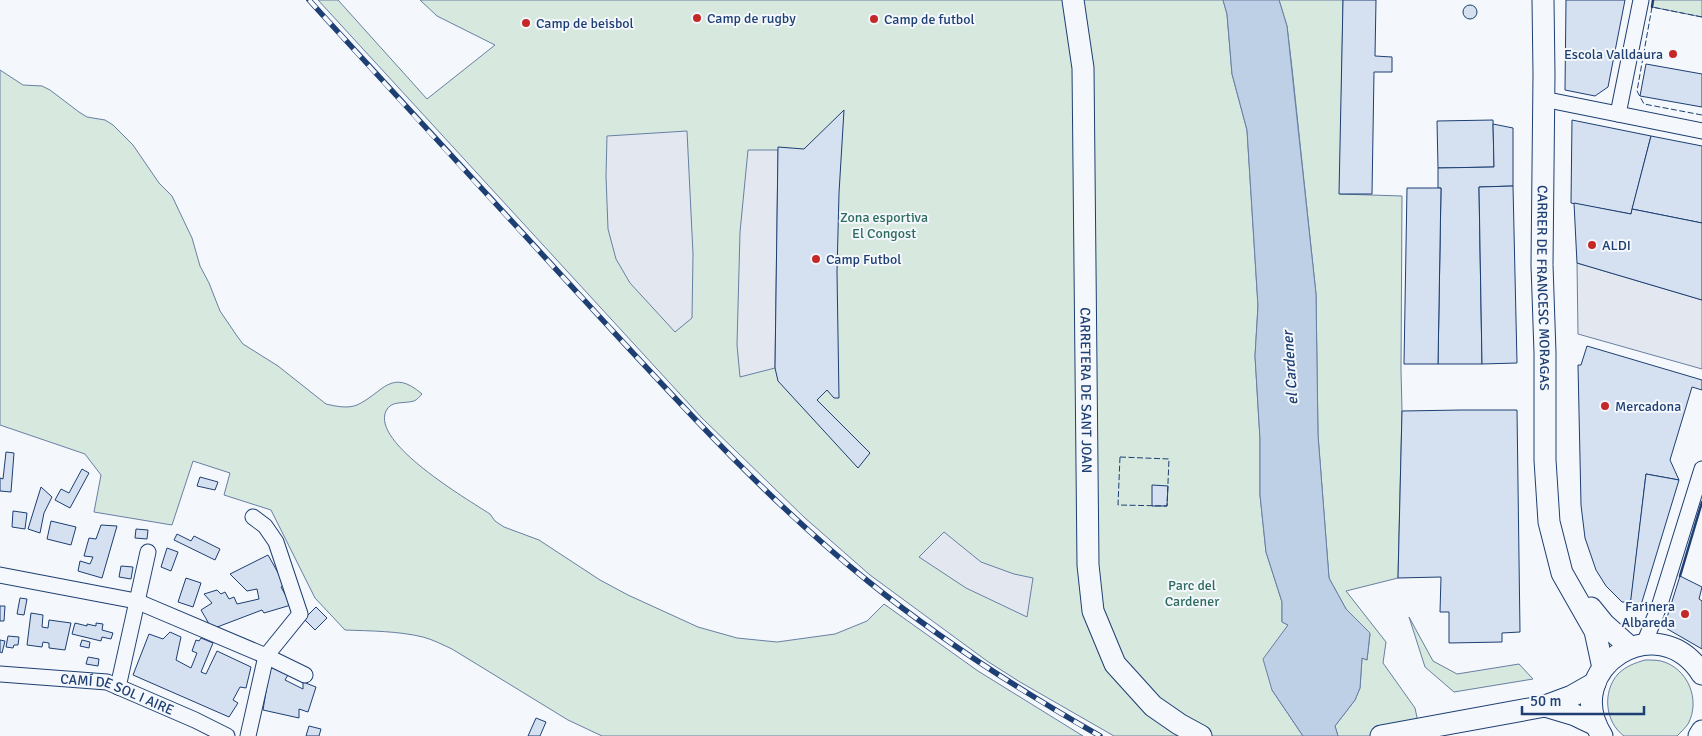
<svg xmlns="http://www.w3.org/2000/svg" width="1702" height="736" font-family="Signika,sans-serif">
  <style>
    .green { fill: #d7e8df; stroke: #687fa3 }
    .parking { fill: #e3e8f0; stroke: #687fa3 }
    .water { fill: #bed0e5; stroke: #687fa3 }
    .building { fill: #d5e0f0; stroke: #1d3f73 }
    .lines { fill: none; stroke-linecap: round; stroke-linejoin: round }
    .street-casing { stroke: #1d3f73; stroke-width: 17 }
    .secondary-casing { stroke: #1d3f73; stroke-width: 23 }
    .street { stroke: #f4f7fb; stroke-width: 15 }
    .secondary { stroke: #f4f7fb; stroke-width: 21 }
    .rail-casing { stroke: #1d3f73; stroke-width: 5.5 }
    .rail { stroke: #f4f7fb; stroke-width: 4; stroke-dasharray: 11; stroke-linecap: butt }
    .fence { stroke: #1d3f73; stroke-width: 1; stroke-dasharray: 6 2.5; stroke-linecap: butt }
    .wall { stroke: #1d3f73; stroke-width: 2.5 }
    .poi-dot { fill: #c62828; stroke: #f4f7fb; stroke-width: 2 }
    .labels { text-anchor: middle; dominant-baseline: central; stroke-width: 4; stroke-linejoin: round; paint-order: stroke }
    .poi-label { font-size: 14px; fill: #1d3f73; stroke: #f4f7fb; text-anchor: start }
    .park-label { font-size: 14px; fill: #2c6c60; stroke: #f4f7fb }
    .street-label { font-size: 14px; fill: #1d3f73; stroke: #f4f7fb }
    .water-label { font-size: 15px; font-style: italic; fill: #1d3f73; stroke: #f4f7fb }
  </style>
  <rect width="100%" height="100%" fill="#f4f7fb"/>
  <g class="green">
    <polygon points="318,0 338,0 427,99 495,45 437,16 420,0 1223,0 1227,14 1232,74 1247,130 1258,306 1255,356 1260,439 1260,495 1266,552 1282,602 1282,622 1288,625 1282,635 1272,690 1303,736 1114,736 1020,682 987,661 923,614 870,575 805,518 702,418"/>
    <polygon points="1279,0 1343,0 1340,194 1402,196 1401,370 1402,411 1398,578 1346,591 1386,642 1383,663 1415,708 1421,736 1338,736 1335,726 1355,700 1360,688 1362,658 1367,660 1370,634 1346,609 1329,578 1318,435 1316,294 1292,68 1287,26"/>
    <polygon points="1653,0 1702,0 1702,17 1652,7"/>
    <path d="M0,70L23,85L42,86L50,90L79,112L87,117L105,120L113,125L133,145L159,183L172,196L192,238L200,266L209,283L220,311L237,336L243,344L278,366L326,404C335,406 347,409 357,405C383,393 391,367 422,394C420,396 417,400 414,401C404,404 391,400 386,411C371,443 467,499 490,514L495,521L504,527L539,540L600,580L628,595L698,627L737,638L777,642L835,634L867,621L884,604L978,671L1083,736H602L568,720L452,649C443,645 434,640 423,637C398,631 371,631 345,630L315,598L271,510L224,495L230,473L193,461L172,525L94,512L101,475L85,454L0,425Z"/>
    <polygon points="1409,617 1433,661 1457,674 1519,664 1533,679 1454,692 1425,667"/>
    <path d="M1645,660C1650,660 1656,660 1661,661C1688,668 1701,700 1688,724C1685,728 1681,732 1677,736H1624C1605,722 1602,692 1618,674C1626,666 1635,663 1645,660Z"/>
  </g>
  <g class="parking">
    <polygon points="687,131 693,254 692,318 675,332 630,283 616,259 608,229 606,176 607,136"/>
    <polygon points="748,150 778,150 775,368 740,377 737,345 740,232"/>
    <polygon points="1577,263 1702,300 1702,369 1578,334"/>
    <polygon points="944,532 981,562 1014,574 1033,578 1027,617 966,588 919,557"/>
  </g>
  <polygon class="water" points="1223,0 1279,0 1287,26 1316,294 1318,435 1329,578 1346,609 1370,633 1367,660 1362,658 1360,688 1355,700 1335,726 1338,736 1303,736 1272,690 1263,659 1288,625 1282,622 1282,602 1266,552 1260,495 1260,439 1255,356 1258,306 1247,130 1232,74 1227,14"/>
  <g class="building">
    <polygon points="1343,0 1376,0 1375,56 1392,57 1392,72 1374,72 1372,194 1339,194"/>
    <polygon points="1566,0 1625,0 1608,87 1595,96 1565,90"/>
    <circle cx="1470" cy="12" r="7"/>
    <polygon points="1646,64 1702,74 1702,107 1640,96"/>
    <polygon points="844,110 839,193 837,272 839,398 834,398 827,390 817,400 870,453 858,468 778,381 775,368 778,147 804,149"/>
    <polygon points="1493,120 1494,167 1438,168 1437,121"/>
    <polygon points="1572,120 1651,136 1631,214 1571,203"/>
    <polygon points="1493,124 1513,128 1513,186 1479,187 1482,364 1438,364 1441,188 1438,188 1438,168 1494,167"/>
    <polygon points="1651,136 1702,146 1702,223 1632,209"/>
    <polygon points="1513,186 1517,363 1482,364 1479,187"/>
    <polygon points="1407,188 1441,188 1438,364 1404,364"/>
    <polygon points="1574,203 1631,214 1632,209 1702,223 1702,300 1577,263"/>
    <polygon points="1587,346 1702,380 1702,390 1692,387 1670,460 1679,480 1646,474 1631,602 1622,602 1606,586 1596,570 1585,538 1581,505 1578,365 1581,365"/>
    <polygon points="1461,410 1517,410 1520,632 1502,633 1502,642 1449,643 1449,612 1440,612 1441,577 1398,578 1402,411"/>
    <polygon points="6,452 14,453 11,492 0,491 0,478 3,479"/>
    <polygon points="82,469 89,473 70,508 55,500 61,489 69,493"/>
    <polygon points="1646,474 1679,480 1641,605 1636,608 1630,606"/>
    <polygon points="200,477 218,482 215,490 197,486"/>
    <polygon points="1152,485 1168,486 1167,506 1152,506"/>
    <polygon points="41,487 52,497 44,513 40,533 28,529"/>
    <polygon points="13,511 27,513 25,529 12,527"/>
    <polygon points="51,521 76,527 71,545 47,539"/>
    <polygon points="101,525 117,526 102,578 78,571 80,561 90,564 93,557 84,556 89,538 96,539"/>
    <polygon points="136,529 148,530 147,539 135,538"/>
    <polygon points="177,534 191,541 194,536 220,549 215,560 174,540"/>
    <polygon points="167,548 178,552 171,571 161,567"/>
    <polygon points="268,555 285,585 281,587 291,605 264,613 262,610 212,629 201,610 212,603 204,594 217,590 221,594 225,592 229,599 234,597 237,604 259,599 257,589 247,591 230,574"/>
    <polygon points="121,566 133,567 131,579 119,577"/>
    <polygon points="1680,576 1702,587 1699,599 1702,601 1702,649 1664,627"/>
    <polygon points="186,578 201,583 193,607 178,602"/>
    <polygon points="20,598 27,599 24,615 17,614"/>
    <polygon points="0,606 5,606 4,621 0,621"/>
    <polygon points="316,607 327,618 315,630 304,619"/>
    <polygon points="31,613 43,615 42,627 48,628 49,620 71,623 65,650 49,648 49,643 43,642 42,647 27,645"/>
    <polygon points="75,623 87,626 87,624 96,626 96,623 103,624 102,630 113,633 111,639 102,637 101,641 72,634"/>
    <polygon points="170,632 181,637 176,660 191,668 197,653 192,651 196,640 199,641 201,638 213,643 201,672 206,674 217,651 251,667 246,688 240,687 233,700 238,703 229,717 133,675 149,634 163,639"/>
    <polygon points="8,636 19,637 18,645 14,645 13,648 6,647"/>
    <polygon points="0,640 5,641 2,653 0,652"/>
    <polygon points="82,640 90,642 89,648 80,646"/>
    <polygon points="88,657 99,659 98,666 86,664"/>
    <polygon points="270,667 288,675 285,680 303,689 303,682 316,687 308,712 299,709 299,718 263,710"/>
    <polygon points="536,718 546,722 540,736 528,736"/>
    <polygon points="309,726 321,729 319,736 306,736"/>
  </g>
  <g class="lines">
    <g class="street-casing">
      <g id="street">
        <polyline points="1543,99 1702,131"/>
        <polyline points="1618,114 1641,0"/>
        <polyline points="0,575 136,601 266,656 305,675"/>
        <polyline points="1644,644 1660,604 1702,469"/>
        <path id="s1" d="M0,674L107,682L195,720L227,736"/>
        <polyline points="118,687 148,552"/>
        <polyline points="248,736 266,656 300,614 276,542 265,526 253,517"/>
      </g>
    </g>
    <g class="secondary-casing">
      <g id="secondary">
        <path id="s2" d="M1073,0L1083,68L1088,565L1093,611L1115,664L1153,706L1179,724L1201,736"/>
        <path id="s3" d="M1543,0L1544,74L1542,265L1545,353V460L1549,522L1562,573L1595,631L1603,668"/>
        <polyline points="1591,608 1604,624 1630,647"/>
        <polyline points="1545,706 1575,715 1596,725"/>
        <polyline points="1381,736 1545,706 1572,696 1595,683"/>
        <path d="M1602,736C1559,668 1658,605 1702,674"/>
        <polyline points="1699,736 1702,731"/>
      </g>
    </g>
    <use href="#street" class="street"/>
    <use href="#secondary" class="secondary"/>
    <g class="rail-casing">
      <path id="rail" d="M309,0C404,105 500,209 597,314C683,407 769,502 869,582C941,640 1019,690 1100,736"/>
    </g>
    <use href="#rail" class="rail"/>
    <g class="fence">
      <polyline points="1702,17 1652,7 1637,91 1644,104 1702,115"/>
      <polygon points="1120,457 1169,459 1167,506 1118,505"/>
    </g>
    <g class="wall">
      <polyline points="1652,7 1653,0"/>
      <polyline points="1680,576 1702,502"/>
    </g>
  </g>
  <g class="poi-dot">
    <circle cx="697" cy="18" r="5"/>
    <circle cx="874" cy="19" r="5"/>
    <circle cx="526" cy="23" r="5"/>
    <circle cx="1673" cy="54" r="5"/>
    <circle cx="1592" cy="245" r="5"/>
    <circle cx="816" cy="259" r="5"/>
    <circle cx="1605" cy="406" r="5"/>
    <circle cx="1685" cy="614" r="5"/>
  </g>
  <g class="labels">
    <g class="poi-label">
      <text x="707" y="18">Camp de rugby</text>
      <text x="884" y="19">Camp de futbol</text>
      <text x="536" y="23">Camp de beisbol</text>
      <text x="1663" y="54" text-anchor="end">Escola Valldaura</text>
      <text x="1602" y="245">ALDI</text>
      <text x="826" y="259">Camp Futbol</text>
      <text x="1615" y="406">Mercadona</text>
      <text x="1675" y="606" text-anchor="end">Farinera<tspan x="1675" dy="16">Albareda</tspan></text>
    </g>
    <g class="park-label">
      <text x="884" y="217">Zona esportiva<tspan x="884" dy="16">El Congost</tspan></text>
      <text x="1192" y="585">Parc del<tspan x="1192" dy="16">Cardener</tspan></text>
    </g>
    <g class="street-label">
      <text stroke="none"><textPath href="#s3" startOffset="288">CARRER DE FRANCESC MORAGAS</textPath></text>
      <text stroke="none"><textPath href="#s2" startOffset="391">CARRETERA DE SANT JOAN</textPath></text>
      <text stroke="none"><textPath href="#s1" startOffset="120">CAMÍ DE SOL I AIRE</textPath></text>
    </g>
    <g class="water-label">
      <text transform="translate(1290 368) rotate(-94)">el Cardener</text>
    </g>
  </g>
  <path d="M1522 706v8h122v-8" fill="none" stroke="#1d3f73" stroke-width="2.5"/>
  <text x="1530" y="706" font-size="15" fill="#1d3f73" stroke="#f4f7fb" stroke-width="4" paint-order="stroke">50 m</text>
</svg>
